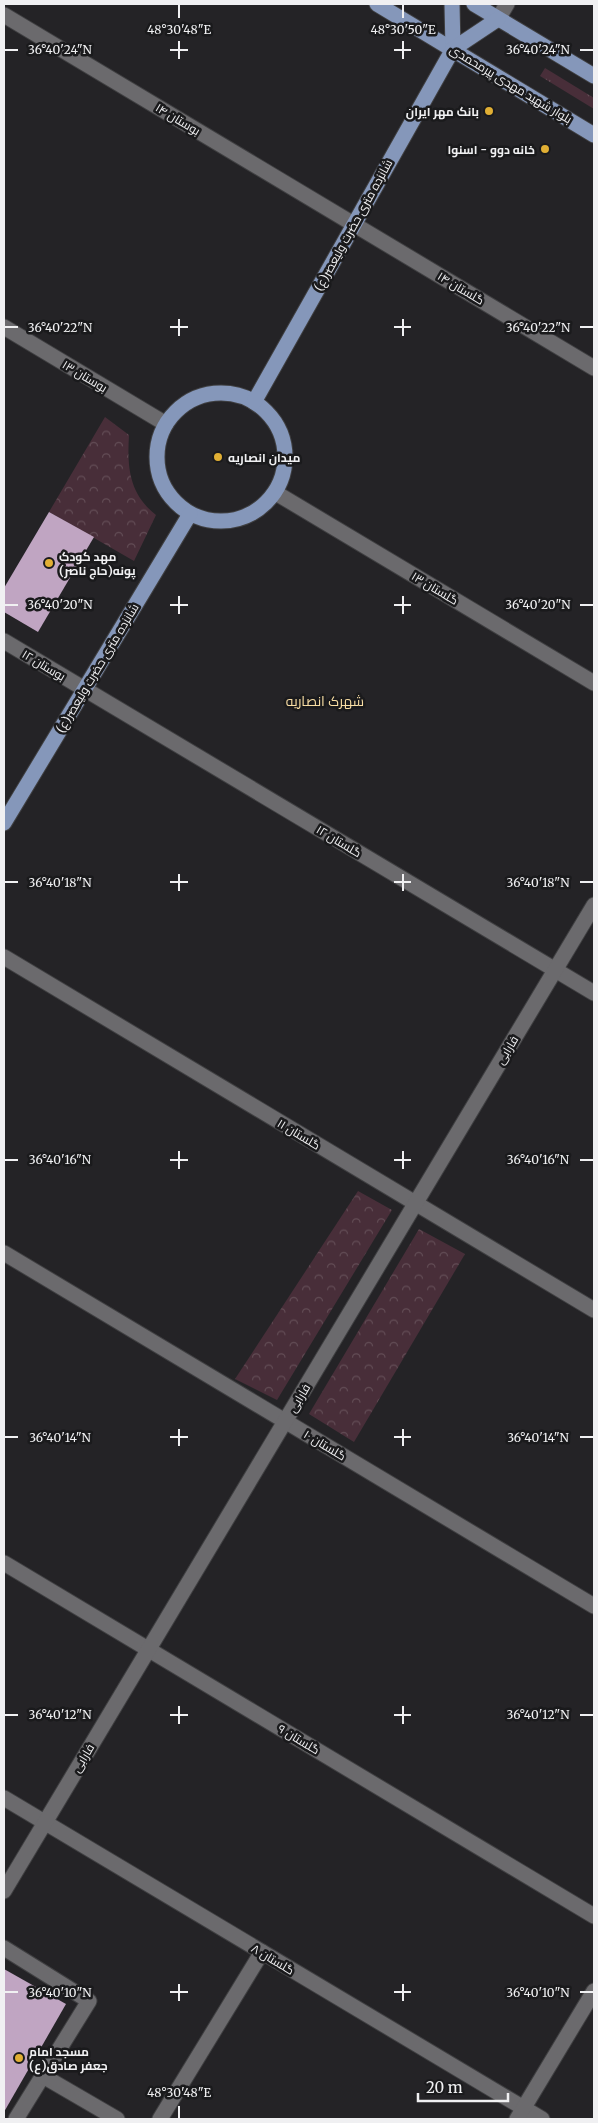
<svg xmlns="http://www.w3.org/2000/svg" width="598" height="2123" font-family="Merriweather,Cairo,serif">
  <style>
    .grass { fill: url(#grass-tufts) }
    .forest { fill: url(#forest-crowns) }
    .building { fill: #c0a5c2 }
    .lines { fill: none; stroke-linecap: round; stroke-linejoin: round }
    .minor-casing { stroke: #3f3f41; stroke-width: 17 }
    .major-casing { stroke: #3f3f41; stroke-width: 17 }
    .minor { stroke: #6b6a6d; stroke-width: 15 }
    .major { stroke: #8597ba; stroke-width: 15 }
    .ticks { fill: none; stroke: #f0f0f2; stroke-width: 2 }
    .poi-dot { fill: #e1af34; stroke: #1a1a1c; stroke-width: 2 }
    .labels { text-anchor: middle; dominant-baseline: central; stroke-width: 5; stroke-linejoin: round; paint-order: stroke }
    .street-label { font-size: 12px; fill: #f0f0f2; stroke: #1a1a1c }
    .poi-label { font-size: 12px; font-weight: bold; fill: #f0f0f2; stroke: #1a1a1c; text-anchor: start }
    .neighbourhood-label { font-size: 14px; fill: #fadfa5; stroke: #1a1a1c }
    .ticks-label { font-size: 12px; text-anchor: middle; fill: #f0f0f2; stroke: #1a1a1c; stroke-width: 5; stroke-linejoin: round; paint-order: stroke }
  </style>
  <defs>
    <pattern id="grass-tufts" width="24" height="20" patternUnits="userSpaceOnUse" patternTransform="scale(1.25)"><rect width="24" height="20" fill="#482e39"/><path d="M3 7l-1-3M5 7V3M7 7l1-3M15 17l-1-3M17 17v-4M19 17l1-3" fill="none" stroke="#634d56"/></pattern>
    <pattern id="forest-crowns" width="20" height="18" patternUnits="userSpaceOnUse" patternTransform="scale(1.25)"><rect width="20" height="18" fill="#482e39"/><path d="M2 6a3 3 0 1 1 6 0M12 15a3 3 0 1 1 6 0" fill="none" stroke="#634d56"/></pattern>
  </defs>
  <rect width="100%" height="100%" fill="#242326"/>
  <polygon class="grass" points="545,68 594,98 594,109 540,76"/>
  <g class="forest">
    <path d="M105,417L129,435C127,467 129,494 156,515L134,561L49,512Z"/>
    <polygon points="358,1191 392,1210 277,1400 235,1379"/>
    <polygon points="419,1229 465,1254 354,1442 309,1414"/>
  </g>
  <g class="building">
    <polygon points="49,512 94,537 38,632 4,612 4,588"/>
    <polygon points="4,1969 66,2004 4,2112"/>
  </g>
  <g class="lines">
    <g class="minor-casing">
      <g id="minor">
        <polyline points="4,15 594,368"/>
        <polyline points="498,19 507,4"/>
        <polyline points="4,327 166,424"/>
        <polyline points="276,493 594,683"/>
        <polyline points="4,641 594,993"/>
        <polyline points="4,957 594,1310"/>
        <polyline points="4,1253 594,1606"/>
        <polyline points="4,1563 594,1916"/>
        <polyline points="4,1798 542,2119"/>
        <polyline points="4,1891 594,905"/>
        <polyline points="4,1948 89,2001 16,2119"/>
        <polyline points="43,2076 117,2119"/>
        <polyline points="160,2119 262,1952"/>
        <polyline points="517,2119 594,1991"/>
      </g>
    </g>
    <g class="major-casing">
      <g id="major">
        <polyline points="377,4 594,135"/>
        <polyline points="452,4 453,49"/>
        <polyline points="474,4 594,76"/>
        <circle cx="221" cy="457" r="64"/>
        <polyline points="254,402 453,49 498,19"/>
        <polyline points="4,823 190,514"/>
      </g>
    </g>
    <use href="#minor" class="minor"/>
    <use href="#major" class="major"/>
  </g>
  <path class="ticks" d="M179,5V18M403,5V18M179,41V59M403,41V59M5,50H18M170,50H188M394,50H411M580,50H593M179,319V336M403,319V336M5,327H18M170,327H188M394,327H411M580,327H593M179,596V614M403,596V614M5,605H18M170,605H188M394,605H411M580,605H593M179,874V891M403,874V891M5,882H18M170,882H188M394,882H411M580,882H593M179,1151V1169M403,1151V1169M5,1160H18M170,1160H188M394,1160H411M580,1160H593M179,1429V1446M403,1429V1446M5,1437H18M170,1437H188M394,1437H411M580,1437H593M179,1706V1724M403,1706V1724M5,1715H18M170,1715H188M394,1715H411M580,1715H593M179,1984V2001M403,1984V2001M5,1992H18M170,1992H188M394,1992H411M580,1992H593M179,2106V2118"/>
  <g class="poi-dot">
    <circle cx="489" cy="111" r="5"/>
    <circle cx="545" cy="149" r="5"/>
    <circle cx="218" cy="457" r="5"/>
    <circle cx="49" cy="563" r="5"/>
    <circle cx="19" cy="2058" r="5"/>
  </g>
  <g class="labels">
    <g class="street-label">
      <text transform="translate(511 84) rotate(31)">بلوار شهید مهدی پیرمحمدی</text>
      <text transform="translate(178 119) rotate(31)">بوستان ۱۴</text>
      <text transform="translate(353 225) rotate(-61)">شانزده متری حضرت ولیعصر(ع)</text>
      <text transform="translate(461 288) rotate(31)">گلستان ۱۴</text>
      <text transform="translate(85 376) rotate(31)">بوستان ۱۳</text>
      <text transform="translate(435 588) rotate(31)">گلستان ۱۳</text>
      <text transform="translate(44 665) rotate(31)">بوستان ۱۲</text>
      <text transform="translate(97 668) rotate(-59)">شانزده متری حضرت ولیعصر(ع)</text>
      <text transform="translate(339 841) rotate(31)">گلستان ۱۲</text>
      <text transform="translate(507 1050) rotate(-59)">فارابی</text>
      <text transform="translate(299 1134) rotate(31)">گلستان ۱۱</text>
      <text transform="translate(299 1398) rotate(-59)">فارابی</text>
      <text transform="translate(325 1445) rotate(31)">گلستان ۱۰</text>
      <text transform="translate(299 1739) rotate(31)">گلستان ۹</text>
      <text transform="translate(83 1758) rotate(-59)">فارابی</text>
      <text transform="translate(273 1959) rotate(31)">گلستان ۸</text>
    </g>
    <g class="poi-label">
      <text x="479" y="111" text-anchor="end">بانک مهر ایران</text>
      <text x="535" y="149" text-anchor="end">خانه دوو - اسنوا</text>
      <text x="228" y="457">میدان انصاریه</text>
      <text x="59" y="556">مهد کودک<tspan x="59" dy="14">پونه(حاج ناصر)</tspan></text>
      <text x="29" y="2051">مسجد امام<tspan x="29" dy="14">جعفر صادق(ع)</tspan></text>
    </g>
    <g class="neighbourhood-label">
      <text x="325" y="701">شهرک انصاریه</text>
    </g>
  </g>
  <g class="ticks-label">
    <text x="179" y="34">48°30'48"E</text>
    <text x="403" y="34">48°30'50"E</text>
    <text x="60" y="54">36°40'24"N</text>
    <text x="538" y="54">36°40'24"N</text>
    <text x="60" y="332">36°40'22"N</text>
    <text x="538" y="332">36°40'22"N</text>
    <text x="60" y="609">36°40'20"N</text>
    <text x="538" y="609">36°40'20"N</text>
    <text x="60" y="887">36°40'18"N</text>
    <text x="538" y="887">36°40'18"N</text>
    <text x="60" y="1164">36°40'16"N</text>
    <text x="538" y="1164">36°40'16"N</text>
    <text x="60" y="1442">36°40'14"N</text>
    <text x="538" y="1442">36°40'14"N</text>
    <text x="60" y="1719">36°40'12"N</text>
    <text x="538" y="1719">36°40'12"N</text>
    <text x="60" y="1997">36°40'10"N</text>
    <text x="538" y="1997">36°40'10"N</text>
    <text x="179" y="2097">48°30'48"E</text>
  </g>
  <rect width="598" height="2123" fill="none" stroke="#f0f0f2" stroke-width="10"/>
  <path d="M418 2093v8h90v-8" fill="none" stroke="#f0f0f2" stroke-width="2.5"/>
  <text x="426" y="2093" font-size="15" fill="#f0f0f2" stroke="#1a1a1c" stroke-width="4" paint-order="stroke">20 m</text>
</svg>
